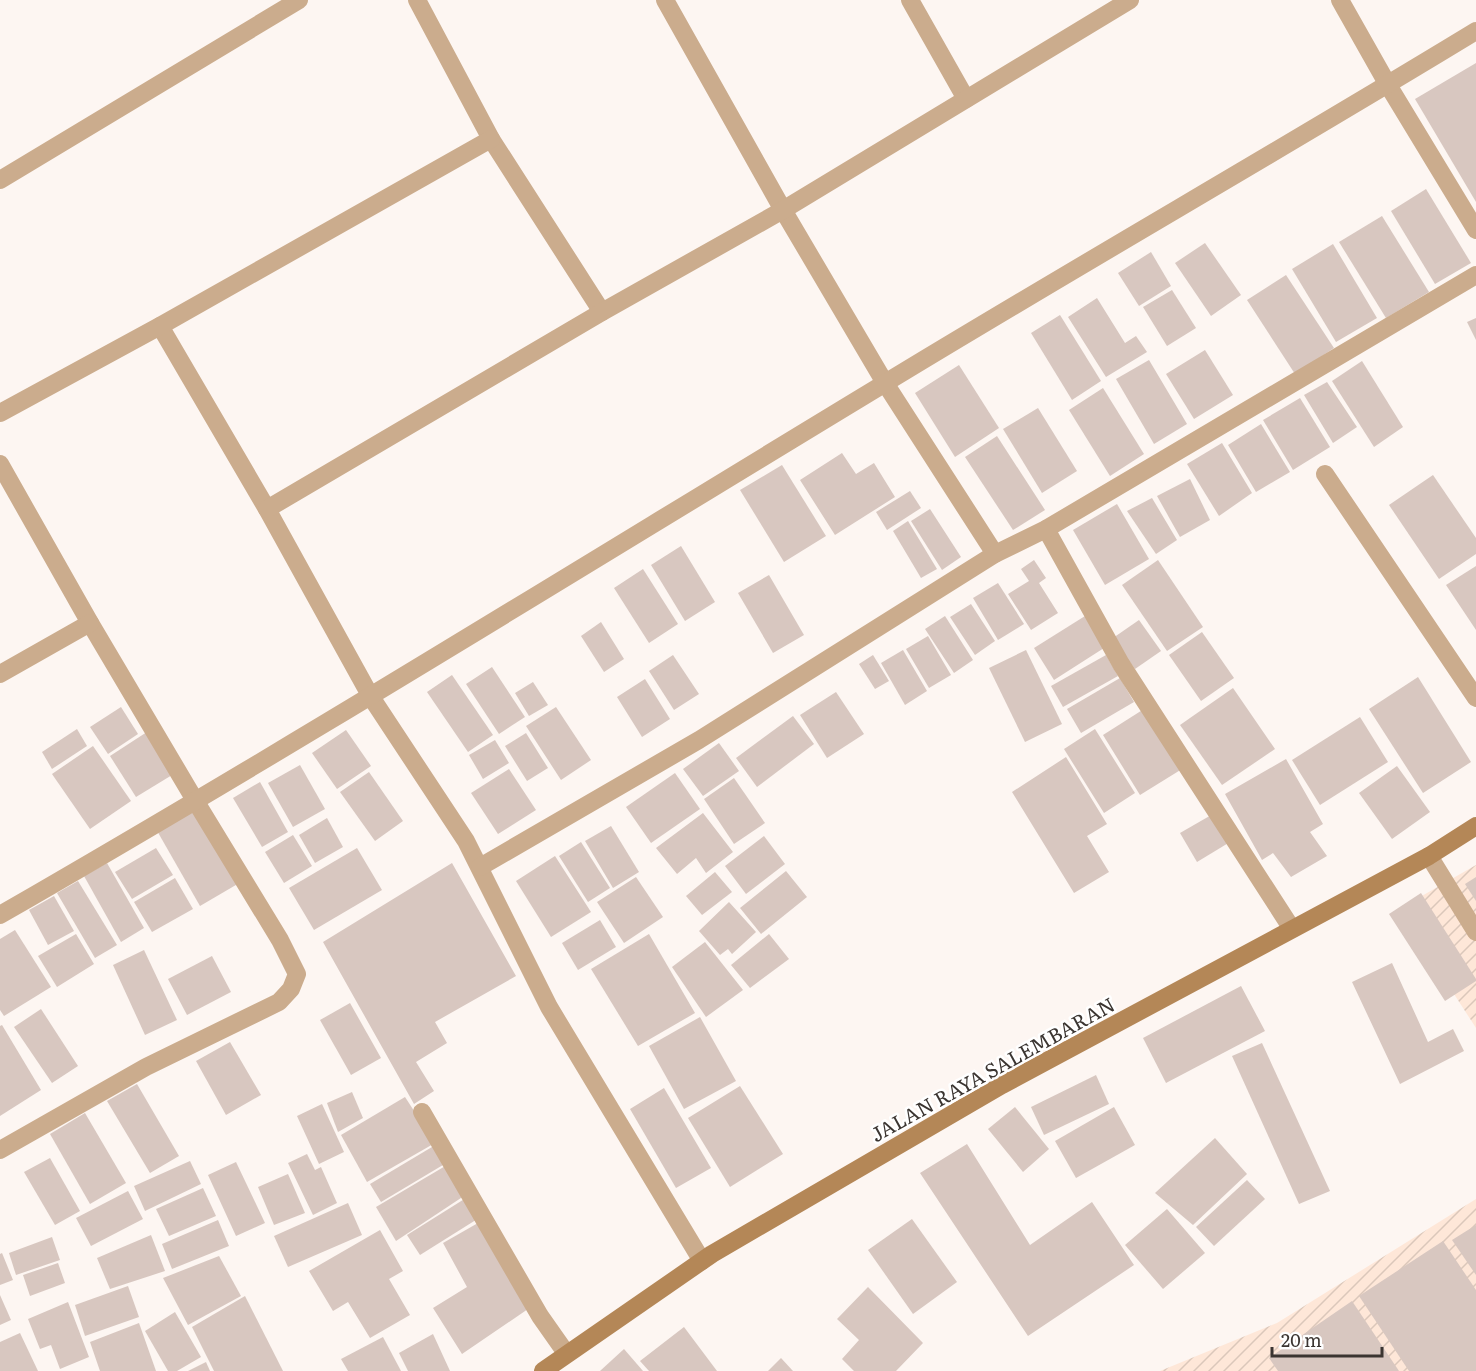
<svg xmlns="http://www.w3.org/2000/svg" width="1476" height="1371" font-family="Literata,serif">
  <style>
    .industrial { fill: url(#industrial-furrows) }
    .building { fill: #d8c7c0 }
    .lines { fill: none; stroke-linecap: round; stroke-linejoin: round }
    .lane { stroke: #cbac8d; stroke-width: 18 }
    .street { stroke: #cbac8d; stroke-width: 18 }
    .secondary { stroke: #b48757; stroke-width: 18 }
    .labels { text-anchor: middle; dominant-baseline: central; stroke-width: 5; stroke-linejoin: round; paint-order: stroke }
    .street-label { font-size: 20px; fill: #3b3531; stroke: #fff }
  </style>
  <defs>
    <pattern id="industrial-furrows" width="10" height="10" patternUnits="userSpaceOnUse" patternTransform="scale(1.5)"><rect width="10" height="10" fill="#fee7d8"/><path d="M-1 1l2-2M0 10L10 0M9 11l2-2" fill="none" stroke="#dbc7ba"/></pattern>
  </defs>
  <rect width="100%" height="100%" fill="#fdf6f2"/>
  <g class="industrial">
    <polygon points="1476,865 1476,1028 1399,909"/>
    <polygon points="1476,1199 1476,1371 1160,1371 1277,1323"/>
  </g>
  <g class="building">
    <polygon points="1476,63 1476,202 1415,99"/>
    <polygon points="1426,189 1471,263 1435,284 1391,211"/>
    <polygon points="1382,216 1429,292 1386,318 1339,242"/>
    <polygon points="1205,243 1241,295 1211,316 1175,263"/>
    <polygon points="1333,244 1377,318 1336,342 1292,269"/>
    <polygon points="1151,252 1171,286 1139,306 1118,273"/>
    <polygon points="1286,275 1334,348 1295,374 1247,300"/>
    <polygon points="1172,290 1196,328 1167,346 1143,307"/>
    <polygon points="1097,298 1125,343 1136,336 1147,352 1106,377 1068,317"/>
    <polygon points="1060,315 1101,381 1072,400 1031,333"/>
    <polygon points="1476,318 1476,340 1467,322"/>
    <polygon points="1205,350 1233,395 1194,419 1166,374"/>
    <polygon points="1149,360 1187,424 1154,444 1116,379"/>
    <polygon points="1362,361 1403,427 1374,447 1332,381"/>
    <polygon points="959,365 999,428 955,457 915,393"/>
    <polygon points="1327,382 1357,427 1333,443 1304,395"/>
    <polygon points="1103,388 1144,454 1110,476 1069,410"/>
    <polygon points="1300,398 1330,447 1293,470 1263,420"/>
    <polygon points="1038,408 1077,471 1042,493 1003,429"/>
    <polygon points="1261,424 1290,472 1256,492 1228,445"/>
    <polygon points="997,436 1045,510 1013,530 965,457"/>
    <polygon points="1222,443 1252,493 1219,516 1187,464"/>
    <polygon points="842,453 856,474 874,463 895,497 835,535 800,480"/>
    <polygon points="782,465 826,536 784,562 740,490"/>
    <polygon points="1433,475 1476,538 1476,554 1439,579 1389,505"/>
    <polygon points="1190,479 1210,520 1180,537 1157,496"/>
    <polygon points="910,491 921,508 887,530 876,512"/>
    <polygon points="1152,498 1177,540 1156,554 1127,511"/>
    <polygon points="1117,504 1149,559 1105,585 1073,530"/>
    <polygon points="930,509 961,557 942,570 911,521"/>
    <polygon points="908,521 937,569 921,578 893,531"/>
    <polygon points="681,546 715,602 685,621 651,565"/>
    <polygon points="1034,560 1046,578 1039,583 1058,613 1031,630 1008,594 1029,581 1021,569"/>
    <polygon points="1158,560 1203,627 1167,651 1122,585"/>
    <polygon points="1476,566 1476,630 1446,585"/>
    <polygon points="643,569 678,624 649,643 614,588"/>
    <polygon points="769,575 804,635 773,653 738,593"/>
    <polygon points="998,583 1024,624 998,640 973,598"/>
    <polygon points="971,604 995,641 975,655 950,617"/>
    <polygon points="945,616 973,660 954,673 925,629"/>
    <polygon points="1085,616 1104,648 1054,680 1034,648"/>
    <polygon points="1139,620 1161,651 1135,669 1113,638"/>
    <polygon points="601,622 624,659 604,672 581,636"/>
    <polygon points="1202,632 1234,678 1201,701 1169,655"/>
    <polygon points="928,636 951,675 929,688 906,649"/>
    <polygon points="903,650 927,691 905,705 881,663"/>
    <polygon points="1026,650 1062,724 1025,742 989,668"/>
    <polygon points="673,655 699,694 674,710 649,671"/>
    <polygon points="873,655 889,681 875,689 859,664"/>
    <polygon points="1106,655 1118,676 1063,707 1051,686"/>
    <polygon points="492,667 525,717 499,734 466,684"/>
    <polygon points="452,675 493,735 468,752 427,692"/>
    <polygon points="1418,677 1471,762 1423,793 1369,709"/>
    <polygon points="1120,678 1134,702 1081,733 1067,709"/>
    <polygon points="645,679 670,719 642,737 617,697"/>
    <polygon points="533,682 548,705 529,716 515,693"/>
    <polygon points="1233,688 1275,749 1222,785 1180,725"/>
    <polygon points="836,692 864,734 827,758 800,715"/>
    <polygon points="121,707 138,734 108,754 90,727"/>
    <polygon points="556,707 591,760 561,780 526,726"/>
    <polygon points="1144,709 1182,769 1140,795 1103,735"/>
    <polygon points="793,716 814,744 757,787 736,758"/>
    <polygon points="1360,717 1388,762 1320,805 1292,760"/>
    <polygon points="77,729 87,746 52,769 42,752"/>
    <polygon points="1095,729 1135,793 1104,813 1064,749"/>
    <polygon points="150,730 177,772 136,797 110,756"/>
    <polygon points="346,730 371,766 337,789 312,753"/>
    <polygon points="526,733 548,768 527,781 505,746"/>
    <polygon points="495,740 509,763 483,779 469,755"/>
    <polygon points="719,743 739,771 703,796 683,769"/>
    <polygon points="93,746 131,801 90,829 52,774"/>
    <polygon points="1066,757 1107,824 1087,836 1109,872 1074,893 1012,792"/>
    <polygon points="1286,759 1323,824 1310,832 1327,856 1291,877 1273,853 1262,860 1225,794"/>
    <polygon points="300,765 325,809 293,827 268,783"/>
    <polygon points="1397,766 1430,812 1392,839 1359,793"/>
    <polygon points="509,769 536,810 498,834 471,793"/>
    <polygon points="369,772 403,821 375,841 340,792"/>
    <polygon points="675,773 700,809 651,843 626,807"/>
    <polygon points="734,778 765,823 734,844 704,799"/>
    <polygon points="260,782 288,832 262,847 233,798"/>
    <polygon points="198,806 241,882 200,906 156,829"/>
    <polygon points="703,813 733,852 706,873 696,858 677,874 656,848"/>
    <polygon points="1213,814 1230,842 1197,862 1180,833"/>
    <polygon points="327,818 343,847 315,863 299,835"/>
    <polygon points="611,826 639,872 613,888 585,841"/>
    <polygon points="293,835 312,866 284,883 265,852"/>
    <polygon points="764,836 785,864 746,894 725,866"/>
    <polygon points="581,842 610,888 588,902 559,856"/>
    <polygon points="156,848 173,875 132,899 115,872"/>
    <polygon points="357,848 382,890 314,930 289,888"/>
    <polygon points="555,856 591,912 551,937 516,881"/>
    <polygon points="107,863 144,928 121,942 84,876"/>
    <polygon points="452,863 516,976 435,1022 447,1043 416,1062 434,1091 414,1104 323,942"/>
    <polygon points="786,871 807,897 761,934 740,908"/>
    <polygon points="715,872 732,892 702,915 686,896"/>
    <polygon points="636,877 663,917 624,943 597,902"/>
    <polygon points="1476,877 1476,901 1465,884"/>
    <polygon points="175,878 193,909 152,932 134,902"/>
    <polygon points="78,881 117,945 95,958 57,893"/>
    <polygon points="1421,893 1476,979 1476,981 1445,1001 1389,914"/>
    <polygon points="54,896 74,931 48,945 29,910"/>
    <polygon points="729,902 756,932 732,954 728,949 720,955 699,931"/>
    <polygon points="600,920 616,947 578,970 562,943"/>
    <polygon points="15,930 51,987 4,1016 0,1010 0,939"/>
    <polygon points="76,934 94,964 57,987 38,956"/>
    <polygon points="649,934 695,1013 638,1046 591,969"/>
    <polygon points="769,934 789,959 750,988 731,965"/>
    <polygon points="705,942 743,990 706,1017 672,967"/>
    <polygon points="144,950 177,1020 145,1035 113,965"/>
    <polygon points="212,956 231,992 187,1015 168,979"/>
    <polygon points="1392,963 1428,1042 1453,1029 1464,1051 1400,1084 1352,982"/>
    <polygon points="1241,986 1265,1031 1166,1083 1143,1038"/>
    <polygon points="350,1003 381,1058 351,1075 320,1020"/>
    <polygon points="41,1009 78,1066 52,1083 14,1027"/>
    <polygon points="700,1017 736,1081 684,1109 649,1046"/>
    <polygon points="2,1025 41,1090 0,1116 0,1026"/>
    <polygon points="230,1042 261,1095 226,1115 196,1061"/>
    <polygon points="1262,1043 1330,1191 1299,1204 1232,1056"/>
    <polygon points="1096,1075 1109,1104 1044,1135 1031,1107"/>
    <polygon points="137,1084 179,1156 150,1173 107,1101"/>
    <polygon points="740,1086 783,1154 730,1187 688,1118"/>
    <polygon points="664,1088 711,1168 676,1188 630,1109"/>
    <polygon points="352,1092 363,1118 338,1132 327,1103"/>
    <polygon points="405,1097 435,1143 367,1182 341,1135"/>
    <polygon points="322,1104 344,1152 319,1164 297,1116"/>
    <polygon points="1015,1107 1049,1149 1023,1172 988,1129"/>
    <polygon points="1114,1107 1135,1145 1076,1178 1055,1141"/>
    <polygon points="85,1113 126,1183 90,1204 50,1134"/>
    <polygon points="1215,1138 1247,1174 1193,1225 1155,1193"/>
    <polygon points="437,1144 448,1162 381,1202 370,1184"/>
    <polygon points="967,1144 1030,1245 1092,1202 1134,1265 1028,1336 920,1173"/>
    <polygon points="307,1154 315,1170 321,1167 337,1203 313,1215 288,1163"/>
    <polygon points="50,1158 80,1211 55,1225 24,1172"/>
    <polygon points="190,1161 201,1184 145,1211 134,1186"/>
    <polygon points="236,1162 265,1223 236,1236 208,1175"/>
    <polygon points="447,1165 467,1194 396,1241 376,1207"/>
    <polygon points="288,1174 305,1213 274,1225 258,1187"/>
    <polygon points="1247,1180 1265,1199 1214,1246 1196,1227"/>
    <polygon points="203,1188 216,1216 169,1236 156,1209"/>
    <polygon points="128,1191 143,1219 91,1246 76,1218"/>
    <polygon points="466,1198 479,1218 420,1255 407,1235"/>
    <polygon points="348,1203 362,1235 288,1267 274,1236"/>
    <polygon points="1167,1209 1205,1253 1163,1289 1125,1245"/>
    <polygon points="912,1219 957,1282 913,1314 868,1250"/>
    <polygon points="218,1220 229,1246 172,1269 162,1244"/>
    <polygon points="478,1223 528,1309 462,1354 433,1308 467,1287 443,1243"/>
    <polygon points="1476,1225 1476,1275 1452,1240"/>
    <polygon points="380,1230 403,1271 389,1279 410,1315 370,1338 348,1302 333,1311 309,1271"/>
    <polygon points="151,1235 165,1271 110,1289 97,1258"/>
    <polygon points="52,1237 60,1260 16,1275 9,1253"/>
    <polygon points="1443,1241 1476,1290 1476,1371 1409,1371 1359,1296"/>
    <polygon points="2,1253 13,1280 0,1285 0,1254"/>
    <polygon points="219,1256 241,1296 188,1325 163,1278"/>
    <polygon points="58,1263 65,1283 30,1296 23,1275"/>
    <polygon points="128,1286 139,1317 85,1336 75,1305"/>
    <polygon points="868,1287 923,1343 896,1371 854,1371 842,1359 859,1340 837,1319"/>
    <polygon points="0,1295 11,1320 0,1325"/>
    <polygon points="245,1296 283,1371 214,1371 192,1327"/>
    <polygon points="1352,1301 1399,1371 1278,1371 1269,1358"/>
    <polygon points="68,1302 89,1357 60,1369 51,1345 40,1349 28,1319"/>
    <polygon points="175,1312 201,1357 177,1371 168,1371 145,1331"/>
    <polygon points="139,1323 156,1371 100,1371 90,1342"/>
    <polygon points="684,1327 717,1371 649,1371 640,1361"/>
    <polygon points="20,1333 38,1371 0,1371 0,1342"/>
    <polygon points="433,1334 450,1371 408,1371 399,1353"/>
    <polygon points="383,1337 401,1371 348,1371 341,1359"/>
    <polygon points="624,1349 643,1371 600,1371"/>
    <polygon points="781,1358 793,1371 768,1371"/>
    <polygon points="206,1362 210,1371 188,1371"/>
  </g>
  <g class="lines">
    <g class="lane">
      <polyline points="1429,856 1476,932"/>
      <polyline points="422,1112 540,1316 566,1353"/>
    </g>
    <g class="street">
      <polyline points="417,0 491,139 602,312"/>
      <polyline points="665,0 783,210 885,383 995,554"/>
      <polyline points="910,0 966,99"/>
      <polyline points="1340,0 1388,85 1476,230"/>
      <polyline points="0,180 299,0"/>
      <polyline points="160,326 267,509 371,697 466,841 549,1007 702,1261"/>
      <polyline points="0,413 160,326 491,139"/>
      <polyline points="0,464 90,623 196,802 280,940 297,974 291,989 279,1002 146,1067 0,1150"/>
      <polyline points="1325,474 1476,698"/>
      <polyline points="267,509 602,312 783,210 1130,0"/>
      <polyline points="1046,529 1121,664 1292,929"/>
      <polyline points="0,674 90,623"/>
      <polyline points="480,867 699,740 995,554 1046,529 1476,275"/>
      <path d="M0,915C297,744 588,563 882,385C1079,265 1279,151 1476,31"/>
    </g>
    <polyline class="secondary" points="543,1371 712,1254 1002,1085 1429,856 1476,826"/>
  </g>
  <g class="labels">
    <g class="street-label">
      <text transform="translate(992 1068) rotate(-29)">JALAN RAYA SALEMBARAN</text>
    </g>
  </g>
  <path d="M1272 1347v9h110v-9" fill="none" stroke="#3b3531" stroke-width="3"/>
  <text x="1281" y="1347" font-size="18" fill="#3b3531" stroke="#ffffff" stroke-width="4.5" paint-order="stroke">20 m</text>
</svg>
